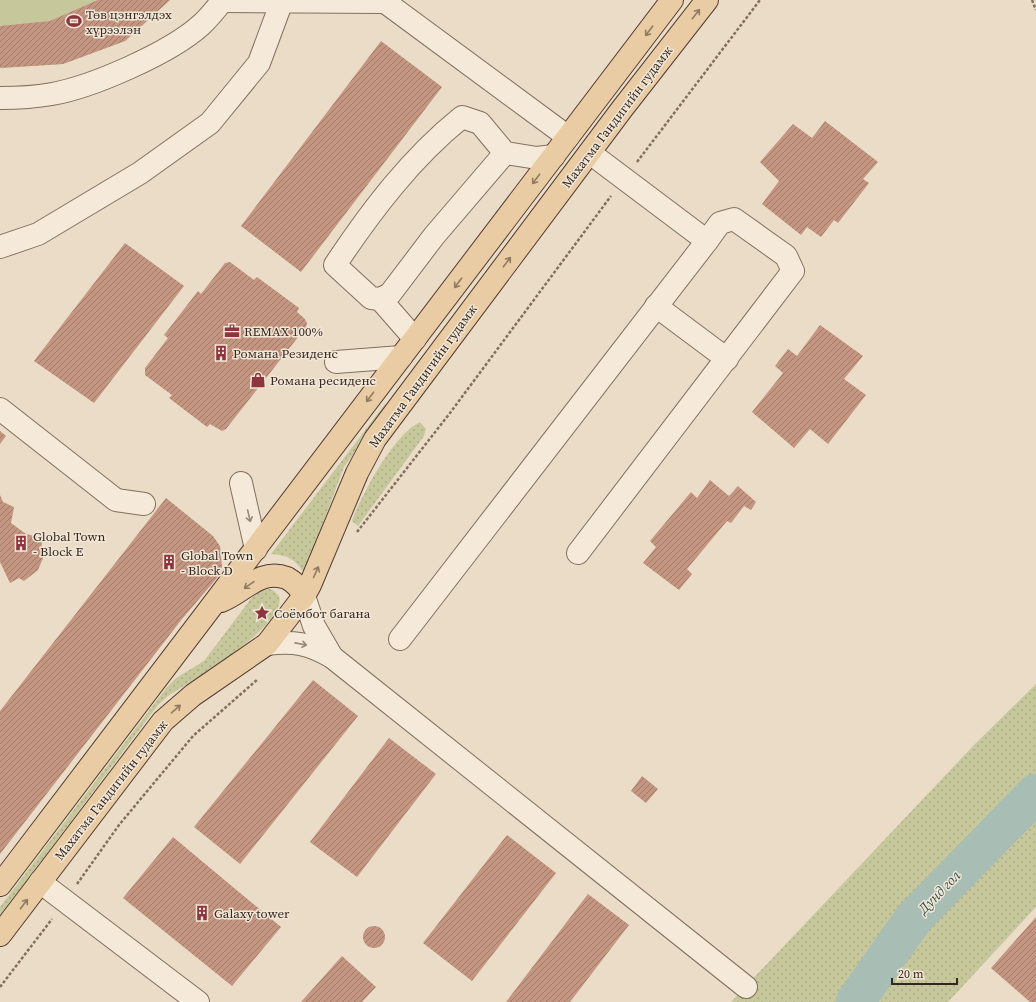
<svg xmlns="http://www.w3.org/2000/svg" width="1036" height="1002" font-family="'Source Serif 4',serif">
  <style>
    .grass { fill: url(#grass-dots) }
    .green { fill: #c7c79c }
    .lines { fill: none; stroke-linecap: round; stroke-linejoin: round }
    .river { stroke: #a8beb5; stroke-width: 39 }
    .building { fill: url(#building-hatch) }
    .minor-casing { stroke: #846e5e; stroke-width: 24 }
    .major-casing { stroke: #523d32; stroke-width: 24 }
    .path { stroke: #846e5e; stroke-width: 2.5; stroke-dasharray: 3 2; stroke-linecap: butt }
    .minor { stroke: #f5ead9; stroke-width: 22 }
    .major { stroke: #e9cca3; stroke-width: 22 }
    .oneway { stroke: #907a62 }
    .oneway2 { stroke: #96897c }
    .labels { text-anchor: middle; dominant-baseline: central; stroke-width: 3; stroke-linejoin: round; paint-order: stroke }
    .poi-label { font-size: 13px; fill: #362820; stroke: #f2e7d6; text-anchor: start }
    .street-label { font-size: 13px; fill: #362820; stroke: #f2e7d6 }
    .water-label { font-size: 14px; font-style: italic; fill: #31544e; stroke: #f2e7d6 }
  </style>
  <defs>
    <pattern id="grass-dots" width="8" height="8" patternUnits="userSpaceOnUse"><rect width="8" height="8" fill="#c7c79c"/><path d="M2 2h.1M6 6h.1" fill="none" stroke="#acab86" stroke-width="1.8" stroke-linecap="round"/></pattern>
    <pattern id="building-hatch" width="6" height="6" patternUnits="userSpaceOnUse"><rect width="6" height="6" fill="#c49580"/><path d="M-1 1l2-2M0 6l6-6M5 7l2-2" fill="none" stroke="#a07a68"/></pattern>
  </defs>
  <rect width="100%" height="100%" fill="#eadcc7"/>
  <g class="grass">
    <path d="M385,404L388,406L344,467L304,573C295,559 287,555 271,554Z"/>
    <path d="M420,422L426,429L424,436L358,526L352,521C361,495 394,434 420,422Z"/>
    <path d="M266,588L273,590L279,596C288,626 190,681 167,697L158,705L0,916V907L167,687L176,678L204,661L256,592Z"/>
    <polygon points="1036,684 1036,907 948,1002 731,1002 974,745"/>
  </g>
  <polygon class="green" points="0,0 170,0 125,41 63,64 0,68"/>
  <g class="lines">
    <polyline class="river" points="855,1002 914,918 1036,793"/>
  </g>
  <g class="building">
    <polygon points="98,0 170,0 125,41 63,64 0,68 0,26 50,21"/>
    <polygon points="381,41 442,87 301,272 241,226"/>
    <polygon points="825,121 878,162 863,179 869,183 838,223 834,220 821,237 807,227 801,235 762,204 779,181 760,162 793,124 812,138"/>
    <polygon points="125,243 184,286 94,403 34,361"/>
    <polygon points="230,262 254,280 257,277 299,308 297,312 304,318 307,323 306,327 226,429 222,431 210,424 207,427 169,398 172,395 145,375 145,368 168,338 164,335 198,291 201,294 225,263"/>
    <polygon points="820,325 863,356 844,379 866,395 828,444 810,429 794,448 752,412 783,373 775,366 788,349 797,356"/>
    <polygon points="0,431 6,436 0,444"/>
    <polygon points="710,480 729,496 738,486 756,502 751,510 744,506 731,523 727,521 687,569 692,574 679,590 643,563 656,547 650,541 691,492 697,498"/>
    <polygon points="0,495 3,502 14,507 11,523 26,534 43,538 41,549 46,551 38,570 24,581 19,578 10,583 0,562"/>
    <polygon points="166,498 213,536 220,546 222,567 217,578 182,619 0,854 0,711"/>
    <polygon points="313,680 358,716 240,864 194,827"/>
    <polygon points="389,738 436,774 357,877 310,842"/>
    <polygon points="642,776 658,789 646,803 631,791"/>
    <polygon points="507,835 556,873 472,981 423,943"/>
    <polygon points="173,837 281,927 232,986 123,898"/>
    <polygon points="588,894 629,925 570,1002 506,1002"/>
    <polygon points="1036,917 1036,1002 1030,1002 991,968"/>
    <circle cx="374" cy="937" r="11"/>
    <polygon points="342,956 376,987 362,1002 301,1002"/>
  </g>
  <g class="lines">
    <g class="minor-casing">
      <g id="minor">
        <polyline points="222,1 385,2 568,137"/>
        <path d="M0,98C17,98 35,97 52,94C92,87 170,53 201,25C209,18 216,9 223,0"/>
        <path d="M505,153L434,236L390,294L380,299L371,298L335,265C371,211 411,158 462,117L480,123L505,153L537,158L554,156"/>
        <polyline points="0,247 38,234 140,173 210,123 259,63 282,1"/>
        <polyline points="380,299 415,339"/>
        <polyline points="656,306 727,359"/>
        <polyline points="336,362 401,357"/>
        <polyline points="0,409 116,500 144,504"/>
        <polyline points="241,483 256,549"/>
        <polyline points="578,553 793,271 786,256 734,219 720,223 707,241"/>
        <polyline points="304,596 314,626 332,657"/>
        <polyline points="400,639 707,241 590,153"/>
        <path d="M267,644C294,641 308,643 332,657L746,987"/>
        <polyline points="40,882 198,1002"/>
      </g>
    </g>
    <g class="major-casing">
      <g id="major">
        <path d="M221,601C244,592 260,568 287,578C294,582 301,589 304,596"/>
        <polyline points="0,885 672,0"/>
        <polyline points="0,935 163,721 193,695 267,644 304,596 310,585 357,473 375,439 622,109 707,0"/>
      </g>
    </g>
    <g class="path">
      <polyline points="1032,0 1036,10"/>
      <polyline points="637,162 760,0"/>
      <polyline points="357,532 450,413 611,196"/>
      <polyline points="77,884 119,825 193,736 258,679"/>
      <polyline points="0,987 52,919"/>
    </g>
    <use href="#minor" class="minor"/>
    <use href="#major" class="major"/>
  </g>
  <defs><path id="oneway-shaft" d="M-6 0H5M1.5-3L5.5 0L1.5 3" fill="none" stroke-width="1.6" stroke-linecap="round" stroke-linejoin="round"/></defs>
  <g class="oneway">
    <use href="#oneway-shaft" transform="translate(696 14) rotate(-52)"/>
    <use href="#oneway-shaft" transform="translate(649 31) rotate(127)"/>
    <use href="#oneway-shaft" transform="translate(536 179) rotate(127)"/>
    <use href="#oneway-shaft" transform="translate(507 262) rotate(-53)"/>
    <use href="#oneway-shaft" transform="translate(458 283) rotate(127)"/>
    <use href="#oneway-shaft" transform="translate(370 397) rotate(127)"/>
    <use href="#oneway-shaft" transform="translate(316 572) rotate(-66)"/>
    <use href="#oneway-shaft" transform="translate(249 585) rotate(145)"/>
    <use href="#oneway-shaft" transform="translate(176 709) rotate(-41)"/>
    <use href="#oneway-shaft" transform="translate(24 904) rotate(-53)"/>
  </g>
  <g class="oneway2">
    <use href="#oneway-shaft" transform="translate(249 516) rotate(77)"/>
    <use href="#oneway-shaft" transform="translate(301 644) rotate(11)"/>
  </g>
  <defs>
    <g id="stadium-bare" transform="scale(1.2)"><path d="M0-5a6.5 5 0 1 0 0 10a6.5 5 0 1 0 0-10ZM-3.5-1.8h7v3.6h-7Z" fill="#8d343e" stroke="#f2e7d6" stroke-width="2.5" paint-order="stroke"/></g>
    <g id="office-bare" transform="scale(1.2)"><path d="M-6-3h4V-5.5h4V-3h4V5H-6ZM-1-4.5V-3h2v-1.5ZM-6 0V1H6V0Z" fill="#8d343e" stroke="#f2e7d6" stroke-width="2.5" paint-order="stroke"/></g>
    <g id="building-bare" transform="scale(1.2)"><path d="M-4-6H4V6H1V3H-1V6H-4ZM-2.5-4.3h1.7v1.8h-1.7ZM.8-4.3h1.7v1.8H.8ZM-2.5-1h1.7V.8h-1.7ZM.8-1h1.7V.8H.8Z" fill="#8d343e" stroke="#f2e7d6" stroke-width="2.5" paint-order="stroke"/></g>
    <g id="shop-bare" transform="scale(1.2)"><path d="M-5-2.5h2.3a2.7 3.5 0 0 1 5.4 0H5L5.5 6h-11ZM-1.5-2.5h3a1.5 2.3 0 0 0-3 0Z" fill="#8d343e" stroke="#f2e7d6" stroke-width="2.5" paint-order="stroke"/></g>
    <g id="sight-bare" transform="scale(1.2)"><path d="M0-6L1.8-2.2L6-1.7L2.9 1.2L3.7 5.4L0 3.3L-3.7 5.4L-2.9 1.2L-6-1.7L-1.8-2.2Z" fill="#8d343e" stroke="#f2e7d6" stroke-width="2.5" paint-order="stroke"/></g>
  </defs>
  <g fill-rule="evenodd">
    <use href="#stadium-bare" x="74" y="21"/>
    <use href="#office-bare" x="232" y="331"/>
    <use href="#building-bare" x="221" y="353"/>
    <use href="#shop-bare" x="258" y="380"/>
    <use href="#building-bare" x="21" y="543"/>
    <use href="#building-bare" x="169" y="562"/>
    <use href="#sight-bare" x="262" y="613"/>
    <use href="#building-bare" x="202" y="913"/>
  </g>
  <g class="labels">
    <g class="poi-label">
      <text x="86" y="14">Төв цэнгэлдэх<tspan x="86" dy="15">хүрээлэн</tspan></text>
      <text x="244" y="331">REMAX 100%</text>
      <text x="233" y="353">Романа Резиденс</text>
      <text x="270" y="380">Романа ресиденс</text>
      <text x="33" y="536">Global Town<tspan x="33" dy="15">- Block E</tspan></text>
      <text x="181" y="555">Global Town<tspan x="181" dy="15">- Block D</tspan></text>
      <text x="274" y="613">Соёмбот багана</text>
      <text x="214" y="913">Galaxy tower</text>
    </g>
    <g class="street-label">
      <text transform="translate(617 117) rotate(-53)">Махатма Гандигийн гудамж</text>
      <text transform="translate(423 376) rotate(-54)">Махатма Гандигийн гудамж</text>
      <text transform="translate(111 790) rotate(-52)">Махатма Гандигийн гудамж</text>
    </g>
    <g class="water-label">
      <text transform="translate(939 892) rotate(-46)">Дунд гол</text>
    </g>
  </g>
  <path d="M892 978v6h65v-6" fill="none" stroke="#362820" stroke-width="2"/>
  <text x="898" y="978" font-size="12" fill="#362820" stroke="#f2e7d6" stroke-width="3" paint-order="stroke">20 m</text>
</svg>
